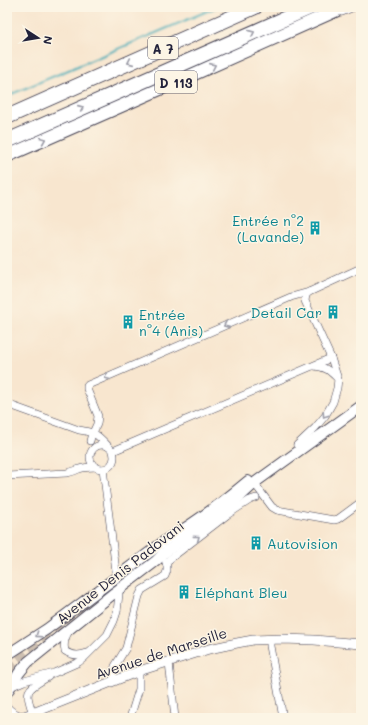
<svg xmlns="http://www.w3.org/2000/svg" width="368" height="725" font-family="Mali,sans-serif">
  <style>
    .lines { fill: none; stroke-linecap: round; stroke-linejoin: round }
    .stream { stroke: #3babb8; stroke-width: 2 }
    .secondary-tunnel { stroke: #cdbfb1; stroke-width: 10; stroke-dasharray: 10 5; stroke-linecap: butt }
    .minor-casing { stroke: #423f51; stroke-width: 8 }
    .tertiary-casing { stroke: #423f51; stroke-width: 10 }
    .secondary-casing { stroke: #423f51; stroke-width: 12 }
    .primary-casing { stroke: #423f51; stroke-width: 14 }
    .motorway-casing { stroke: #423f51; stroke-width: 16 }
    .minor { stroke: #fff; stroke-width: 7 }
    .tertiary { stroke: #fff; stroke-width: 9 }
    .secondary { stroke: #fff; stroke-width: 10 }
    .primary { stroke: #fff; stroke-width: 12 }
    .motorway { stroke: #fff; stroke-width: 14 }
    .oneway { stroke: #9c9ca7 }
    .labels { text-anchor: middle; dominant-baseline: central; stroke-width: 3; stroke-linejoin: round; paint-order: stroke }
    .shield { fill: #fcf5e5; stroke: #63616e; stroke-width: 1 }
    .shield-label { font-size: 13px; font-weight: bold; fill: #22223b }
    .culture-label { font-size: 14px; fill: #0d838f; stroke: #fcf5e5; text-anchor: start }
    .street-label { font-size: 14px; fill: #22223b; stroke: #fcf5e5 }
  </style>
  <rect width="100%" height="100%" fill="#fcf5e5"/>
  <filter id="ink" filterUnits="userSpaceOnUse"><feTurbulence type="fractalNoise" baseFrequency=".025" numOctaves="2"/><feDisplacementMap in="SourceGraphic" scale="8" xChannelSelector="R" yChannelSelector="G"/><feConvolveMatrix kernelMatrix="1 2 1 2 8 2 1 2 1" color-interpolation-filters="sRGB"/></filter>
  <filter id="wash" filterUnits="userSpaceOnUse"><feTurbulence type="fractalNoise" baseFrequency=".012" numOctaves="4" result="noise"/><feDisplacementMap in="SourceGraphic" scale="16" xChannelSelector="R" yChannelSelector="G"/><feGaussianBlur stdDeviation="0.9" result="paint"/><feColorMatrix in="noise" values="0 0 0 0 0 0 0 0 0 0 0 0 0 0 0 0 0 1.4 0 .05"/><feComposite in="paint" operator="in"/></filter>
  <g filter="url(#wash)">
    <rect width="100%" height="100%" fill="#f8e6cf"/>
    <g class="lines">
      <polyline class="stream" points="7,96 217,7"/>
    </g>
  </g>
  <g filter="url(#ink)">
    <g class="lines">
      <polyline class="secondary-tunnel" points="7,669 88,606"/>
      <g class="minor-casing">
        <g id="minor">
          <polyline points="342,12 354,7"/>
          <path d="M314,366C325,367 329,370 336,377"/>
          <path d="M7,404L79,430C94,432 97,434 108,446"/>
          <polyline points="90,441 91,437 97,424 98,416 87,389 87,386 88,385 291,297 309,292 361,268"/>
          <polyline points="297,445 315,428 325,416 333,402 337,388 338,379 331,358 305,301 306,295 309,292"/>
          <circle cx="102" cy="457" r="12"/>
          <polyline points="113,451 331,358"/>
          <polyline points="103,469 116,571"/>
          <path d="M7,476L67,473C71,472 75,471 79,469C85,467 90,467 96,467"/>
          <polyline points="257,481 257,487 272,507 277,510 334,520 338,519 361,502"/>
          <polyline points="166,562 227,515 250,500 256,498"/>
          <path d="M69,631C65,637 63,643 65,651C72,656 79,656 87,653"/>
          <polyline points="270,639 270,646 283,718"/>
          <polyline points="169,662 175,718"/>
          <polyline points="115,681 113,675 115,666 126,648 139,596 142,590 165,576 167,571 167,567 166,562"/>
          <polyline points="10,687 24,681 54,673 79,662 84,658 107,635 114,621 117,612 119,594"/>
          <path d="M33,713C23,689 28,689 48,677"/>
          <polyline points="130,718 139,689 139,671"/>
        </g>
      </g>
      <g class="tertiary-casing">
        <g id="tertiary">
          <path d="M7,708C11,713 16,715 22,717"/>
          <polyline points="18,718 33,713 139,671 209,649 237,643 253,640 282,639 314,640 361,644"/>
        </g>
      </g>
      <g class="secondary-casing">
        <g id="secondary">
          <path d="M7,655L47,629L166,540C195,523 223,502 248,481"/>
          <polyline points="7,692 19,673 28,662 114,593 156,561 163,554 234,502 257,481 361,406"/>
        </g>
      </g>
      <g class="primary-casing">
        <polyline id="primary" points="7,156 185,78 344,7"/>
      </g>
      <g class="motorway-casing">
        <g id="motorway">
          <polyline points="7,117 255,7"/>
          <polyline points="7,141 311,7"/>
        </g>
      </g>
      <use href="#minor" class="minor"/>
      <use href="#tertiary" class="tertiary"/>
      <use href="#secondary" class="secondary"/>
      <use href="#primary" class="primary"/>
      <use href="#motorway" class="motorway"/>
    </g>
    <defs><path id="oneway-chevron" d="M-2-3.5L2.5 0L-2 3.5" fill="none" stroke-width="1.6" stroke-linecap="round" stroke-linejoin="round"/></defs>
    <g class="oneway">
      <use href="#oneway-chevron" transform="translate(252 33) rotate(-24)"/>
      <use href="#oneway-chevron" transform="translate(130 62) rotate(156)"/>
      <use href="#oneway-chevron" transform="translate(213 66) rotate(-24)"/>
      <use href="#oneway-chevron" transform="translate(81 108) rotate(-24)"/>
      <use href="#oneway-chevron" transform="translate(43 140) rotate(-23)"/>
      <use href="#oneway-chevron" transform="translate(226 325) rotate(156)"/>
      <use href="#oneway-chevron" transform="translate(107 377) rotate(157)"/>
      <use href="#oneway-chevron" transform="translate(325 415) rotate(124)"/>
      <use href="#oneway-chevron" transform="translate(197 538) rotate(-37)"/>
      <use href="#oneway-chevron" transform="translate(38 635) rotate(146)"/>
    </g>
  </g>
  <defs>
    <g id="building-bare" transform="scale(1.08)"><path d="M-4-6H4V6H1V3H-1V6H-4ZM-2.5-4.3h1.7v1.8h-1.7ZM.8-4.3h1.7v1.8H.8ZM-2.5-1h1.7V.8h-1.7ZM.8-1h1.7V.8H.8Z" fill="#0f9aa8" stroke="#fcf5e5" stroke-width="2.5" paint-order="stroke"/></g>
  </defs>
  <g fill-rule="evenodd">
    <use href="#building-bare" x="315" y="228"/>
    <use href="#building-bare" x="333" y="312"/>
    <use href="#building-bare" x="128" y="322"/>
    <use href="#building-bare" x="256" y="543"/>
    <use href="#building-bare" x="184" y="592"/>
  </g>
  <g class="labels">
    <g class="shield">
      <rect x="148" y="37" width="30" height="22" rx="3"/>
      <rect x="155" y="71" width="42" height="22" rx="3"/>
    </g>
    <g class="shield-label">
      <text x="163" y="48">A 7</text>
      <text x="176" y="82">D 113</text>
    </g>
    <g class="culture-label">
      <text x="304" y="220" text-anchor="end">Entrée n°2<tspan x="304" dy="16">(Lavande)</tspan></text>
      <text x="322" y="312" text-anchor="end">Detail Car</text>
      <text x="139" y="314">Entrée<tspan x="139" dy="16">n°4 (Anis)</tspan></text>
      <text x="267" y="543">Autovision</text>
      <text x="195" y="592">Eléphant Bleu</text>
    </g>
    <g class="street-label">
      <text transform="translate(120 572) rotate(-38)">Avenue Denis Padovani</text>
      <text transform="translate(161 653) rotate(-18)">Avenue de Marseille</text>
    </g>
  </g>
  <rect width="368" height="725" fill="none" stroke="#fcf5e5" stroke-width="24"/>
  <g transform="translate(38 38) rotate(102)" stroke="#fcf5e5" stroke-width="3" paint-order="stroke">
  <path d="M0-3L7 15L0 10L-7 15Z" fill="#22223b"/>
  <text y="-6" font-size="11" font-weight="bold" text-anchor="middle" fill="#22223b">N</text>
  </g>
</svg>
